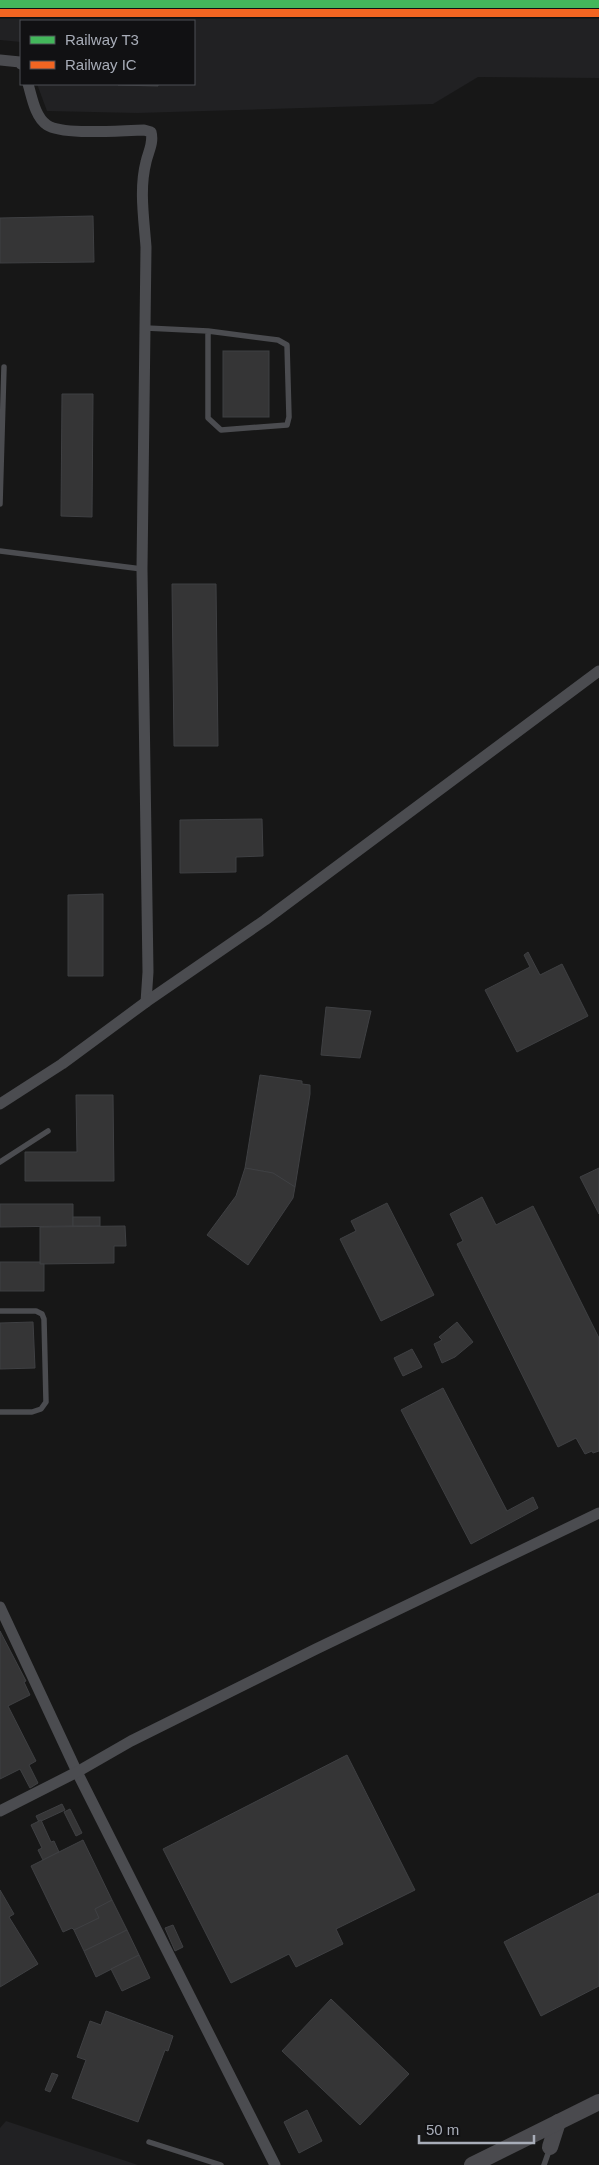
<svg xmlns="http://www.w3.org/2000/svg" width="599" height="2165" font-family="Arial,sans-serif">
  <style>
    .built { fill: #212123 }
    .building { fill: #353536; stroke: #3f4043 }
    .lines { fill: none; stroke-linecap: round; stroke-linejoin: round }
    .service { stroke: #4b4c50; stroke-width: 5.5 }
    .minor { stroke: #4b4c50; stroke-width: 11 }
    .secondary { stroke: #4a4a4e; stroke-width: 16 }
    .rail-1-casing { stroke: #111113; stroke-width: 11 }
    .rail-2-casing { stroke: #111113; stroke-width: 11 }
    .rail-1 { stroke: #43b75b; stroke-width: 8 }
    .rail-2 { stroke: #f26522; stroke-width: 8 }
  </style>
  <rect width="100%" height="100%" fill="#171717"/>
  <g class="built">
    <polygon points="0,0 599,0 599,78 478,77 433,104 137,113 47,111 37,84 194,84 194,21 21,21 21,42 0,40"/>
    <polygon points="6,2121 138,2165 0,2165 0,2128"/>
  </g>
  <g class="building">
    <polygon points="118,84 158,84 158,86 118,85"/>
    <polygon points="93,216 94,262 0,263 0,218"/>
    <rect x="223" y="351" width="46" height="66"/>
    <polygon points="62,394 93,394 92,517 61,516"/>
    <polygon points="172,584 216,584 218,746 174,746"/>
    <polygon points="262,819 263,856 236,857 236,872 180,873 180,820"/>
    <polygon points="103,894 103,976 68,976 68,895"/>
    <polygon points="528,952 540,975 562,964 588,1016 517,1052 485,990 530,967 524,955"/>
    <polygon points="326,1007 371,1011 360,1058 321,1055"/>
    <polygon points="260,1075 302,1081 302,1084 310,1085 310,1094 295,1187 273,1173 245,1168"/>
    <polygon points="76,1095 113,1095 114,1181 25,1181 25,1152 77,1152"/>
    <polygon points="245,1168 273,1173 295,1187 293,1198 248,1265 207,1235 236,1196"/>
    <polygon points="599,1168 599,1214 580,1177"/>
    <polygon points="482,1197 496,1225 533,1206 599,1338 599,1451 593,1453 592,1451 585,1454 576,1438 558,1447 457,1244 463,1241 450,1214"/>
    <polygon points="387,1203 434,1295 381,1321 340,1239 356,1231 351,1221"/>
    <polygon points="0,1204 73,1204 73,1226 0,1227"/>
    <rect x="73" y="1217" width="27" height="9"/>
    <polygon points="125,1226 126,1246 114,1246 114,1263 40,1264 40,1227"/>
    <polygon points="0,1262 40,1262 40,1264 44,1264 44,1291 0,1291"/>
    <polygon points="33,1322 35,1368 0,1369 0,1323"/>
    <polygon points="457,1322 473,1342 455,1357 442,1363 434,1344 442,1340 439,1337"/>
    <polygon points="412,1349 422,1367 403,1376 394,1358"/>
    <polygon points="443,1388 507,1511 533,1497 538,1508 471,1544 401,1410"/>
    <polygon points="0,1631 26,1681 24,1682 30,1695 8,1706 36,1761 29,1765 38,1783 30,1788 20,1769 0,1779"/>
    <polygon points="347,1755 415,1890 336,1929 343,1944 296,1967 289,1954 231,1983 163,1849"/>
    <polygon points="62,1804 65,1810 39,1822 36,1816"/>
    <polygon points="70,1809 82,1833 76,1836 64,1812"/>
    <polygon points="41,1820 51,1842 54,1841 59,1852 43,1860 38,1850 42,1848 31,1825"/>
    <polygon points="83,1840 112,1900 95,1909 99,1918 74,1930 72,1928 63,1932 31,1866"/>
    <polygon points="0,1890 14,1914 9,1917 38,1964 0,1987"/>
    <polygon points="599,1893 599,1986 541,2016 504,1942"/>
    <polygon points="112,1900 127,1930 84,1951 74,1930 99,1918 95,1909"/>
    <polygon points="173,1925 183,1947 175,1951 165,1928"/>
    <polygon points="127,1930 139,1955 96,1977 84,1951"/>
    <polygon points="139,1955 150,1978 122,1991 111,1969"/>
    <polygon points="331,1999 409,2074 360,2125 282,2051"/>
    <polygon points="106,2011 173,2036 168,2051 165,2050 138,2122 72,2098 86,2060 77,2057 90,2021 101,2025"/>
    <polygon points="52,2073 58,2075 50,2092 45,2090"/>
    <polygon points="307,2110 322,2141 299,2153 284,2122"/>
  </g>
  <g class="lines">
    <g class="service">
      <polyline points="146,328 208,331 278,340 287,345 289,417 287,425 221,430 208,418 208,331"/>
      <polyline points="0,504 4,367"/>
      <polyline points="0,551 142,569"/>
      <polyline points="0,1162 48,1131"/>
      <polyline points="0,1311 36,1311 42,1314 44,1319 46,1402 41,1409 32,1412 0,1412"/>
      <polyline points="149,2142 221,2165"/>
      <polyline points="544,2165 550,2148"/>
    </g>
    <g class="minor">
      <polyline points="0,60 20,62 21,64"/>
      <path d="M28,84C32,97 35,117 47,125C64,136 123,130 144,130L151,132C154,143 148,152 146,162C139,189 144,219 146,247L142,569L148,972L146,1002"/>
      <polyline points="0,1104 62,1064 146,1002 265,920 599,671"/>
      <polyline points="0,1607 77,1772 275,2165"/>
      <polyline points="0,1811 77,1772 131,1741 316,1649 599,1513"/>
    </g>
    <g class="secondary">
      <polyline points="550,2147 558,2122"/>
      <polyline points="472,2165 599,2102"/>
    </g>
    <g class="rail-1-casing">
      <polyline id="rail-1" points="0,4 599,4"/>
    </g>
    <g class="rail-2-casing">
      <polyline id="rail-2" points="0,13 599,13"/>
    </g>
    <use href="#rail-1" class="rail-1"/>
    <use href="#rail-2" class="rail-2"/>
  </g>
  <rect x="20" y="20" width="175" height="65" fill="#111113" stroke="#4d4f55"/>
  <rect x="30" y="36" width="25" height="8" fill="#43b75b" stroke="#4d4f55"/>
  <text x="65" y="45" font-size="15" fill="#a8adb8">Railway T3</text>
  <rect x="30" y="61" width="25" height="8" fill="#f26522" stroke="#4d4f55"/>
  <text x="65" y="70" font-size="15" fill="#a8adb8">Railway IC</text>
  <path d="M419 2135v8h115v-8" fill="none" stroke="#a8adb8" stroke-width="2.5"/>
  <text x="426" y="2135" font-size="15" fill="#a8adb8" stroke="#111113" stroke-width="4" paint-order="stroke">50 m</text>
</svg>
